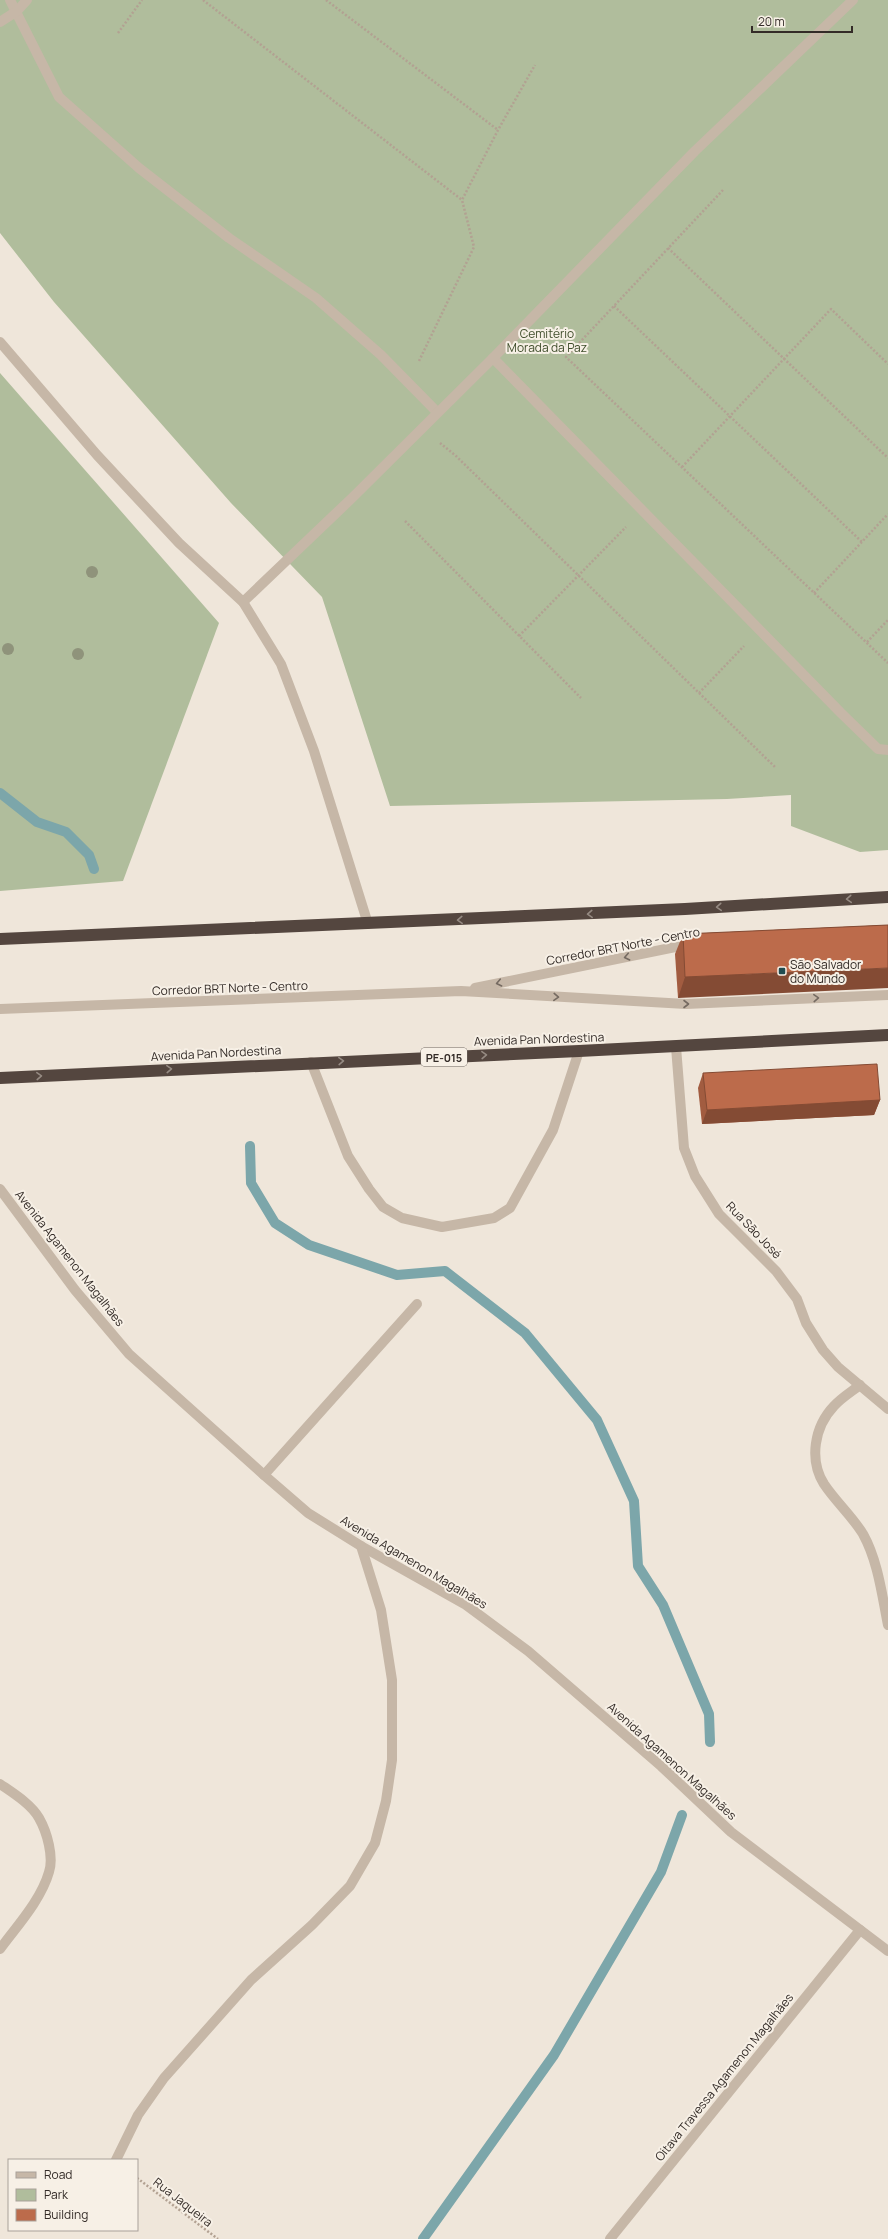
<svg xmlns="http://www.w3.org/2000/svg" width="888" height="2239" font-family="Manrope,sans-serif">
  <style>
    .green { fill: #b0bd9c }
    .lines { fill: none; stroke-linecap: round; stroke-linejoin: round }
    .stream { stroke: #7ca6aa; stroke-width: 10 }
    .path { stroke: #b2a192; stroke-width: 2.5; stroke-dasharray: 2 2; stroke-linecap: butt }
    .lane { stroke: #c6b7a7; stroke-width: 10 }
    .street { stroke: #c6b7a7; stroke-width: 10 }
    .highway { stroke: #54463f; stroke-width: 12 }
    .tree { fill: #8f937b }
    .wall { fill: #a25c40 }
    .shaded-wall { fill: #844b34 }
    .building { fill: #bc6b4b; stroke: #844b34 }
    .oneway { stroke: #958a82 }
    .oneway2 { stroke: #756a61 }
    .poi-dot { fill: #204c51; stroke: #f7f0e6; stroke-width: 1.5 }
    .labels { text-anchor: middle; dominant-baseline: central; stroke-width: 4; stroke-linejoin: round; paint-order: stroke }
    .shield { fill: #f7f0e6; stroke: #6e6660; stroke-width: 1 }
    .shield-label { font-size: 11px; font-weight: bold; fill: #332b27 }
    .park-label { font-size: 12px; fill: #414f2d; stroke: #f7f0e6 }
    .street-label { font-size: 12px; fill: #332b27; stroke: #f7f0e6 }
    .poi-label { font-size: 12px; fill: #332b27; stroke: #f7f0e6; text-anchor: start }
  </style>
  <rect width="100%" height="100%" fill="#efe6da"/>
  <g class="green">
    <polygon points="0,0 888,0 888,850 860,852 791,826 791,795 727,799 390,806 322,597 231,503 54,302 0,233"/>
    <polygon points="0,373 219,623 123,881 0,891"/>
  </g>
  <g class="lines">
    <g class="stream">
      <polyline points="0,793 37,822 66,832 89,855 94,869"/>
      <polyline points="250,1146 251,1183 275,1223 309,1245 397,1275 445,1271 525,1333 597,1420 634,1501 638,1566 663,1605 709,1714 710,1742"/>
      <polyline points="423,2239 554,2055 661,1872 682,1815"/>
    </g>
    <g class="path">
      <polyline points="203,0 462,200"/>
      <polyline points="326,0 498,130"/>
      <polyline points="118,33 142,0"/>
      <polyline points="723,190 566,357 888,663"/>
      <polyline points="668,248 888,458"/>
      <polyline points="614,306 862,542"/>
      <polyline points="419,361 474,247 462,200 498,130 535,65"/>
      <polyline points="440,443 456,456 775,767"/>
      <polyline points="682,467 831,309 888,364"/>
      <polyline points="405,521 581,698"/>
      <polyline points="814,593 888,514"/>
      <polyline points="519,636 626,527"/>
      <polyline points="867,642 888,620"/>
      <polyline points="699,693 744,646"/>
      <polyline points="137,2178 218,2239"/>
    </g>
    <g class="lane">
      <polyline points="10,0 59,97 139,168 229,238 316,298 381,355 437,412"/>
      <polyline points="0,22 17,11 27,0"/>
      <polyline points="493,358 841,713 878,749 888,750"/>
      <polyline points="243,602 352,498 493,358 695,151 853,0"/>
      <polyline points="475,988 690,944"/>
      <polyline points="0,1009 461,991 686,1004 888,995"/>
      <polyline points="311,1062 348,1156 369,1189 383,1207 402,1218 442,1227 494,1218 510,1208 553,1130 579,1051"/>
    </g>
    <g class="street">
      <polyline points="0,342 97,455 179,543 243,602 281,664 314,751 368,924"/>
      <polyline points="676,1047 684,1148 695,1176 719,1214 776,1271 797,1299 806,1323 823,1350 838,1367 888,1409"/>
      <polyline points="0,1189 75,1290 129,1354 264,1475 308,1513 361,1546 466,1605 528,1651 661,1766 731,1832 888,1951"/>
      <path d="M860,1385C851,1392 841,1398 834,1406C814,1427 809,1460 824,1484C836,1502 852,1516 863,1534C878,1561 882,1595 888,1625"/>
      <polyline points="264,1475 417,1304"/>
      <path d="M0,1784C13,1793 31,1804 39,1818C47,1832 54,1857 49,1872C41,1900 17,1926 0,1949"/>
      <polyline points="116,2160 138,2115 164,2078 251,1980 312,1925 350,1886 375,1843 386,1801 392,1760 392,1680 381,1610 361,1546"/>
      <polyline points="610,2239 860,1930"/>
    </g>
    <g class="highway">
      <polyline points="0,939 685,909 888,897"/>
      <polyline points="0,1078 579,1051 888,1035"/>
    </g>
  </g>
  <g class="tree">
    <circle cx="92" cy="572" r="6"/>
    <circle cx="8" cy="649" r="6"/>
    <circle cx="78" cy="654" r="6"/>
  </g>
  <g class="wall">
    <polygon points="888,925 678,998 675,954 683,934"/>
    <polygon points="703,1073 880,1100 874,1115 702,1124 698,1088"/>
  </g>
  <g class="shaded-wall">
    <polygon points="888,968 888,988 678,998 685,977"/>
    <polygon points="880,1100 874,1115 702,1124 707,1110"/>
  </g>
  <g class="building">
    <polygon points="888,925 888,968 685,977 683,934"/>
    <polygon points="877,1064 880,1100 707,1110 703,1073"/>
  </g>
  <defs><path id="oneway-chevron" d="M-2-3.5L2.5 0L-2 3.5" fill="none" stroke-width="1.6" stroke-linecap="round" stroke-linejoin="round"/></defs>
  <g class="oneway">
    <use href="#oneway-chevron" transform="translate(849 899) rotate(176)"/>
    <use href="#oneway-chevron" transform="translate(719 907) rotate(176)"/>
    <use href="#oneway-chevron" transform="translate(590 914) rotate(177)"/>
    <use href="#oneway-chevron" transform="translate(460 920) rotate(177)"/>
    <use href="#oneway-chevron" transform="translate(484 1055) rotate(-2)"/>
    <use href="#oneway-chevron" transform="translate(341 1061) rotate(-2)"/>
    <use href="#oneway-chevron" transform="translate(169 1069) rotate(-3)"/>
    <use href="#oneway-chevron" transform="translate(39 1076) rotate(-3)"/>
  </g>
  <g class="oneway2">
    <use href="#oneway-chevron" transform="translate(627 957) rotate(168)"/>
    <use href="#oneway-chevron" transform="translate(499 983) rotate(168)"/>
    <use href="#oneway-chevron" transform="translate(556 997) rotate(3)"/>
    <use href="#oneway-chevron" transform="translate(816 998) rotate(-3)"/>
    <use href="#oneway-chevron" transform="translate(686 1004)"/>
  </g>
  <rect class="poi-dot" x="778" y="967" width="8" height="8" rx="2"/>
  <g class="labels">
    <rect class="shield" x="421" y="1048" width="46" height="18" rx="3"/>
    <g class="shield-label">
      <text x="444" y="1057">PE-015</text>
    </g>
    <g class="park-label">
      <text x="547" y="333">Cemitério<tspan x="547" dy="14">Morada da Paz</tspan></text>
    </g>
    <g class="street-label">
      <text transform="translate(623 946) rotate(-11)">Corredor BRT Norte - Centro</text>
      <text transform="translate(230 988) rotate(-2)">Corredor BRT Norte - Centro</text>
      <text transform="translate(539 1039) rotate(-2)">Avenida Pan Nordestina</text>
      <text transform="translate(216 1053) rotate(-3)">Avenida Pan Nordestina</text>
      <text transform="translate(754 1230) rotate(46)">Rua São José</text>
      <text transform="translate(70 1258) rotate(52)">Avenida Agamenon Magalhães</text>
      <text transform="translate(414 1562) rotate(31)">Avenida Agamenon Magalhães</text>
      <text transform="translate(672 1761) rotate(42)">Avenida Agamenon Magalhães</text>
      <text transform="translate(724 2077) rotate(-51)">Oitava Travessa Agamenon Magalhães</text>
      <text transform="translate(183 2202) rotate(38)">Rua Jaqueira</text>
    </g>
    <g class="poi-label">
      <text x="790" y="964">São Salvador<tspan x="790" dy="14">do Mundo</tspan></text>
    </g>
  </g>
  <rect x="8" y="2159" width="130" height="72" fill="#f7f0e6" stroke="#a9a19a"/>
  <rect x="16" y="2172" width="20" height="6" fill="#c6b7a7" stroke="#a9a19a"/>
  <text x="44" y="2179" font-size="12" fill="#332b27">Road</text>
  <rect x="16" y="2189" width="20" height="12" fill="#b0bd9c" stroke="#a9a19a"/>
  <text x="44" y="2199" font-size="12" fill="#332b27">Park</text>
  <rect x="16" y="2209" width="20" height="12" fill="#bc6b4b" stroke="#a9a19a"/>
  <text x="44" y="2219" font-size="12" fill="#332b27">Building</text>
  <path d="M752 26v6h100v-6" fill="none" stroke="#332b27" stroke-width="2"/>
  <text x="758" y="26" font-size="12" fill="#332b27" stroke="#f7f0e6" stroke-width="3" paint-order="stroke">20 m</text>
</svg>
